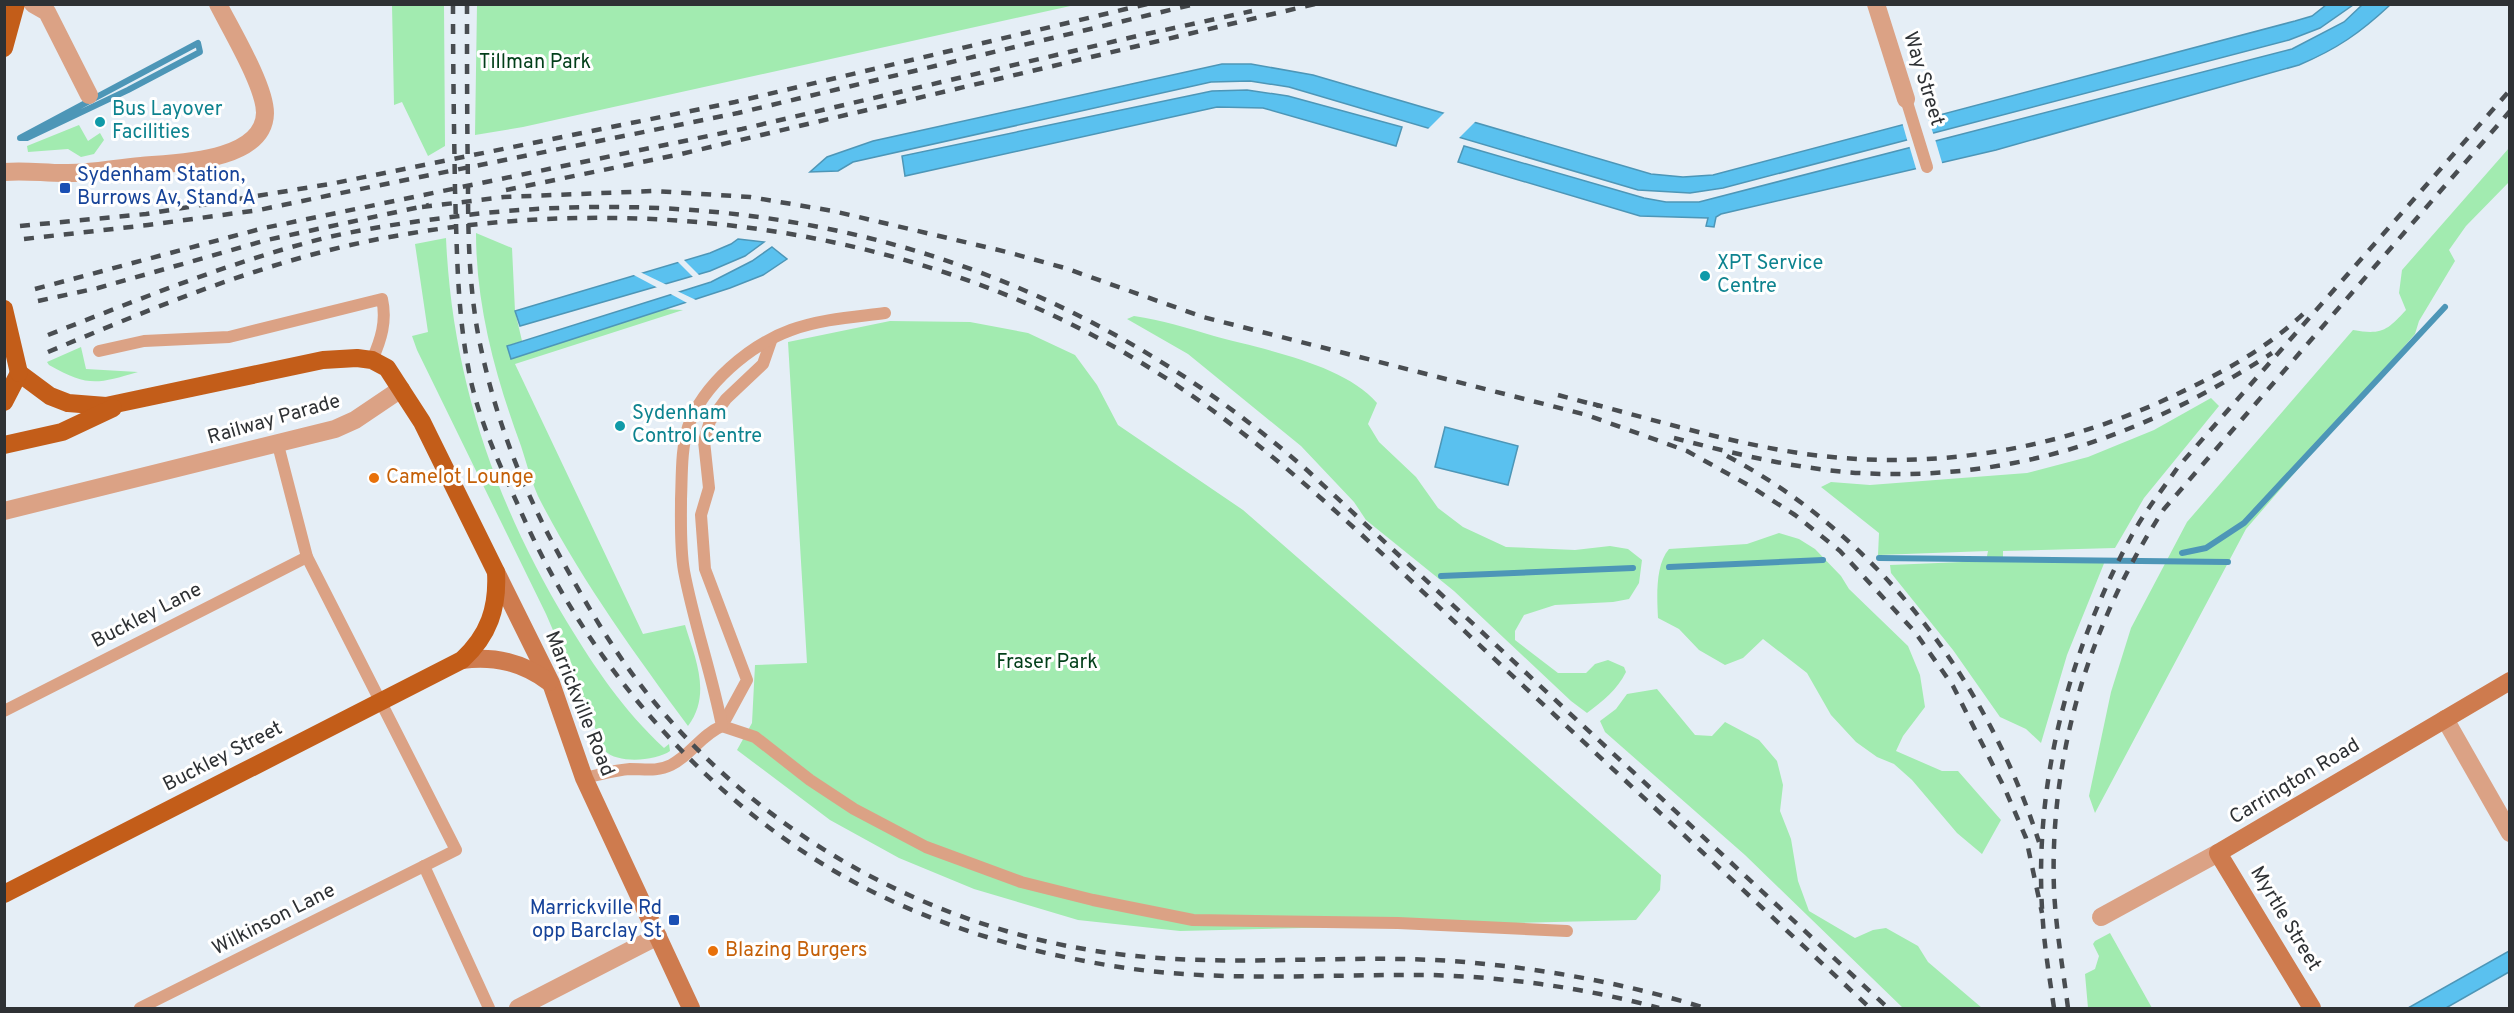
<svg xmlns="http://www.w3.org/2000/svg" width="2514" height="1013" font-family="Overpass,sans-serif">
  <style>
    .green { fill: #a2ebb0 }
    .water { fill: #5ac1ef; stroke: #4d96b7; stroke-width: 1.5 }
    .pier { fill: #e5eef6 }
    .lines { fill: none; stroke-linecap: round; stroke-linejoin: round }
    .stream { stroke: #4d96b7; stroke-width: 6 }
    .lane { stroke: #dba285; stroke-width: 12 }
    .street { stroke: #dba285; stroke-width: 18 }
    .secondary { stroke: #ce7b4e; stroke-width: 18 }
    .primary { stroke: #c35d19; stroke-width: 18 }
    .rail { stroke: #494d51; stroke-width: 4.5; stroke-dasharray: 10 10; stroke-linecap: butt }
    .primary-bridge { stroke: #c35d19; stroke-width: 18 }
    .culture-dot { fill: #0f9aa8; stroke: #fff; stroke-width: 2 }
    .transit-dot { fill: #1a4fb4; stroke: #fff; stroke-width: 2 }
    .food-dot { fill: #e8710a; stroke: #fff; stroke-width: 2 }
    .labels { text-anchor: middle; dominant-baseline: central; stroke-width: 6; stroke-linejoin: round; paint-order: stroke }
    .park-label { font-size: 20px; fill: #023f19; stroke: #fff }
    .street-label { font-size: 20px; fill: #2e3134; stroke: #fff }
    .culture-label { font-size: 20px; fill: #0d838f; stroke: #fff; text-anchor: start }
    .transit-label { font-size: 20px; fill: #164399; stroke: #fff; text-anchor: start }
    .food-label { font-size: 20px; fill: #c56008; stroke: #fff; text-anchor: start }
  </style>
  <rect width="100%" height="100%" fill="#e5eef6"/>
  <g class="green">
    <polygon points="392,5 444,5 445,146 428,156 402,102 394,105"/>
    <polygon points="477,5 477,4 1075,5 523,127 475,135"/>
    <polygon points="79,125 88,141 100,133 104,140 94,154 81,157 68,149 28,152 27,146"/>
    <path d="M2509,148V182L2466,226L2449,250L2455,261L2419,321L2415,334L2246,529L2095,813L2089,796L2111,692L2131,628L2187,522L2353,330C2381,335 2387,331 2406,310L2399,293L2402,270Z"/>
    <path d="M476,233L512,248L515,311L522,341L507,346L511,359L660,309L683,310L515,364L643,634L685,625C695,658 712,694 688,726C635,654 582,581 541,502C532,485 527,464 521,446C496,378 476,307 476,233Z"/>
    <path d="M446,238C452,377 495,503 567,622C595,668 624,711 664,748L669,744L670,751C656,761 618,764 605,751L546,614L417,350L412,336L428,332L415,244Z"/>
    <path d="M1134,316C1162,320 1187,328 1214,336C1262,349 1344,364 1377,403L1368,424L1379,442L1416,477L1438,508L1463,527L1506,547L1575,550L1610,546L1628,549L1642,560L1639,583L1629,599L1613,602L1555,605L1524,615L1515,631V640L1558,673H1586L1595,664L1608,660L1624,667L1626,672C1617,690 1603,701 1587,713L1571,701L1454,591L1366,520L1354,502L1301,446L1188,354L1127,319Z"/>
    <polygon points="890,321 970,322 1028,333 1075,355 1097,385 1118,425 1243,510 1661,875 1660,890 1636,920 1180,931 1078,920 974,889 899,858 830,820 737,750 752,723 755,665 807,663 788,342"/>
    <path d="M81,347L86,369L138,372C97,384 88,387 49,365L47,362Z"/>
    <polygon points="2211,398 2219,406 2144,498 2115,548 2003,551 2003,560 2078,558 2105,561 2067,655 2041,743 2026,729 2000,717 1953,650 1891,573 1890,565 1986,561 1988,551 1878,555 1879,533 1821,487 1831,482 1870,485 2027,473 2088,457 2154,430"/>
    <path d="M1779,533L1799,539L1815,549L1841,576L1849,589L1908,646L1920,675L1925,707L1903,736L1896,751L1942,771H1958L2001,820L1982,854L1957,833L1912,780L1894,764L1877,757L1856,742L1831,715L1807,673L1763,639L1743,658L1725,665L1699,650L1679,629L1658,618C1657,598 1655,565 1669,549L1747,544Z"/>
    <polygon points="1657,689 1695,735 1712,736 1725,722 1759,740 1777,761 1783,785 1780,811 1791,839 1798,881 1809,911 1855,938 1873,930 1886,928 1918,946 1928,962 1982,1008 1903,1008 1745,855 1605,732 1600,721 1616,709 1627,694"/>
    <polygon points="2110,933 2152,1008 2088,1008 2085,974 2095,969 2099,956 2093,944 2095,941"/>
  </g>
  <g class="water">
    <polygon points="2326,5 2353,5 2320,28 2289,40 1723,188 1690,193 1638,190 1289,87 1250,81 1211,82 853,162 838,171 810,172 827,157 873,141 1222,64 1251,64 1313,75 1651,174 1683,177 1713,175 2295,21 2312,16"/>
    <path d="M2362,5H2390C2360,33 2337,49 2299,65L1996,150L1721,214L1716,217L1714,227L1706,226L1708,218L1640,216L1458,162L1464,146L1644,198L1666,202H1699L2292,49L2344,22Z"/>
    <polygon points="1247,90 1288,96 1402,127 1396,146 1263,108 1217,107 905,176 902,156 1212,91"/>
    <polygon points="738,239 764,242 745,256 710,271 520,326 515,311 710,253 731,244"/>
    <polygon points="772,247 787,259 763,275 730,288 511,359 507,346 711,282 752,261"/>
    <polygon points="1445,427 1518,446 1508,485 1435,467"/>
    <polygon points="2509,951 2509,972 2446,1008 2408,1008"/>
  </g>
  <g class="pier">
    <polygon points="1446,111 1477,120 1457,140 1426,131"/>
    <polygon points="1927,115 1934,136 1908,143 1902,122"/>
    <polygon points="1935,139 1943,166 1917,172 1909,145"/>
    <polygon points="682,258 701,277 695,279 676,260"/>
    <polygon points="638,271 669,286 660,289 630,273"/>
    <polygon points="675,290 698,301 689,304 667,292"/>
  </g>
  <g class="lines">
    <g class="stream">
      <polygon points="198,43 200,52 128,90 27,138 20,138"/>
      <polyline points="2182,553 2206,548 2244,523 2445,307"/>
      <polyline points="1879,558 2228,562"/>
      <polyline points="1669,567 1823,560"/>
      <polyline points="1441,576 1633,568"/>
    </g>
    <g class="lane">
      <polyline points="1906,99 1927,167"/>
      <polyline points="771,341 763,364 726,399 710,421 704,441 709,488 701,515 705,569 747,680 722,726 755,737 810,780 854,809 926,847 1021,882 1093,900 1193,920 1398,923 1567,931"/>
      <path d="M99,351L144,341L229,337L382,299C387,321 381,340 372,360"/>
      <polyline points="4,711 307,557"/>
      <path d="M584,778C599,775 615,770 630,769C644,769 657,772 671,765C691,755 701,735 722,726C712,674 694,624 684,571C680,548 681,522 681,499C682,476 681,449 688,427C703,384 750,345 791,330C821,319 854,317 885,313"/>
      <polyline points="424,866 489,1008"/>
      <polyline points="140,1008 456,850 307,557 278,445"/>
    </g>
    <g class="street">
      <polyline points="33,4 47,12 89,95"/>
      <polyline points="1876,4 1906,99"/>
      <path d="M4,172C25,170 43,173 64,173C89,174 115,168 141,166C174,163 264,162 265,113C265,86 231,30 218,4"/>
      <polyline points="4,511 335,429 355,420 401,389"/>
      <polyline points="2445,719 2510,833"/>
      <polyline points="2101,917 2218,853"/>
      <polyline points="518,1008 658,936"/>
    </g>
    <g class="secondary">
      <polyline points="496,572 551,683 584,778 691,1008"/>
      <path d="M462,660C495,656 522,662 549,682"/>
      <polyline points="2312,1008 2218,853 2510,681"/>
    </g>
    <g class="primary">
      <polyline points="4,48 16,4"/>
      <path d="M4,402L19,373L50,396L68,403L106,406L323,360L357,358L372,360L387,368L422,422L496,572C498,608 489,635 462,660L4,894"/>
      <polyline points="4,445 62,432 113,408"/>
    </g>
    <g class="rail">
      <path d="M453,4C453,66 454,128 455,190C457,249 457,308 468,366C476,414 498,461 518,505C583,657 698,794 843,876C931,926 1033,955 1133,969C1231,982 1331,974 1430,975C1506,977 1586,988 1659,1008"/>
      <path d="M467,4C467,64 467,124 468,184C468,234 469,284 478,334C496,425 526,498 572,578C600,628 630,676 668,718C786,852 958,939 1136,956C1245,967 1356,953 1465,962C1546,969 1628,984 1705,1008"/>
      <polyline points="506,190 681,154 1315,4"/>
      <polyline points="422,207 504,197 654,191 750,197 833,211 1007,252 1065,268 1203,317 1587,415 1687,451 1750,486 1795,515 1840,551 1915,632 1953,686 2005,789 2026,838 2042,913"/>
      <polyline points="20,226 146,214 330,184 735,102 1147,4"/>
      <polyline points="24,239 148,225 259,210 331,195 738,113 1195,4"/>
      <polyline points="35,289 264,228 742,129 1137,36 1252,11"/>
      <polyline points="38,301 98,288 267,240 429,205"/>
      <path d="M48,335C140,299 232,261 329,237C377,226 426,220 475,214C789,181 1070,263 1308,471L1888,1008"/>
      <path d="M48,352C155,307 265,261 379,239C630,190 908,225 1130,356C1258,431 1365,538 1473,639C1605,762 1738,885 1870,1008"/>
      <polyline points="1558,395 1599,406"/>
      <path d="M1593,404C1669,424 1755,450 1832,457C1945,468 2057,448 2160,402C2210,379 2262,353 2303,314"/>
      <path d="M1674,438C1743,456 1817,474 1889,474C2032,476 2153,430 2272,353"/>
      <path d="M1727,456C1879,536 1987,681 2039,842"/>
      <path d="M2054,1008C2050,980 2045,952 2043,923C2032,787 2068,653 2132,535C2145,511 2163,489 2178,467L2510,90"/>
      <path d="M2068,1008C2063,969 2056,930 2054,890C2049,755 2090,622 2164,509L2510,111"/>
    </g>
    <polyline class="primary-bridge" points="4,309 19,373"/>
  </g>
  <g class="culture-dot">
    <circle cx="100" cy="122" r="6"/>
    <circle cx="1705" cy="276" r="6"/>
    <circle cx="620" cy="426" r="6"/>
  </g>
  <g class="transit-dot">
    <rect x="59" y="182" width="12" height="12" rx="3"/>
    <rect x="668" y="914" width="12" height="12" rx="3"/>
  </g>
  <g class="food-dot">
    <circle cx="374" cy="478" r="6"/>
    <circle cx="713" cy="951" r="6"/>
  </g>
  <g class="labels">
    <g class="park-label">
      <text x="535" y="63">Tillman Park</text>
      <text x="1047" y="663">Fraser Park</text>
    </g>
    <g class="street-label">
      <text transform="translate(1923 79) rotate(73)">Way Street</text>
      <text transform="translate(274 420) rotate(-16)">Railway Parade</text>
      <text transform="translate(147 616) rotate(-27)">Buckley Lane</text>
      <text transform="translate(579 704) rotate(68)">Marrickville Road</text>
      <text transform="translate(223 757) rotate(-27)">Buckley Street</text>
      <text transform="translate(2295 782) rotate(-31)">Carrington Road</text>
      <text transform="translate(2285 919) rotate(59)">Myrtle Street</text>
      <text transform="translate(274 920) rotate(-27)">Wilkinson Lane</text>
    </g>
    <g class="culture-label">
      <text x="112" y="110">Bus Layover<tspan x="112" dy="23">Facilities</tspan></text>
      <text x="1717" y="264">XPT Service<tspan x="1717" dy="23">Centre</tspan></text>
      <text x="632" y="414">Sydenham<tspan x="632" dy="23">Control Centre</tspan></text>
    </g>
    <g class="transit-label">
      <text x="77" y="176">Sydenham Station,<tspan x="77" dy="23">Burrows Av, Stand A</tspan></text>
      <text x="662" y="909" text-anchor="end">Marrickville Rd<tspan x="662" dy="23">opp Barclay St</tspan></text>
    </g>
    <g class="food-label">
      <text x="386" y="478">Camelot Lounge</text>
      <text x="725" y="951">Blazing Burgers</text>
    </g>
  </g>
  <rect width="2514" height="1013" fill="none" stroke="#2e3134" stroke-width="12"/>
</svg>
